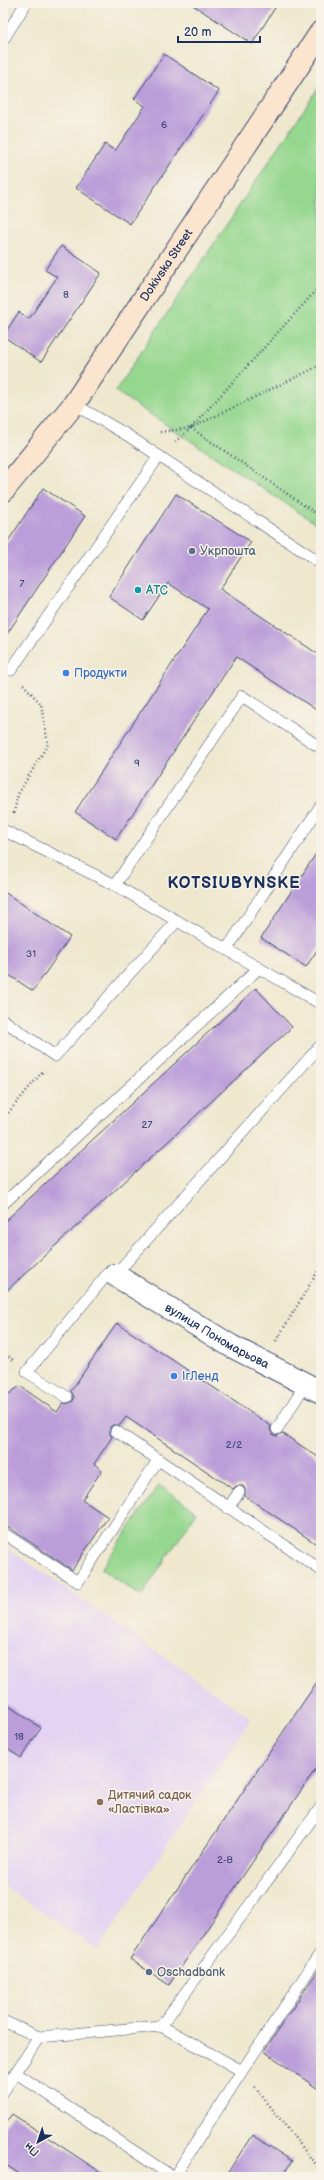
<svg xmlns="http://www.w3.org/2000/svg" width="324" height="2180" font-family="'Balsamiq Sans',sans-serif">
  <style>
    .built { fill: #e4d3f2 }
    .green { fill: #95d78e; stroke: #588376 }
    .building { fill: #bb9ed9 }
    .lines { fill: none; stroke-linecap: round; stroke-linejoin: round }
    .lane-casing { stroke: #3b4b6f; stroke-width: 12 }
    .street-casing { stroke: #3b4b6f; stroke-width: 24 }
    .secondary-casing { stroke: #3b4b6f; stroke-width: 24 }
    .path { stroke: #3b4b6f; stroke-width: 2.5; stroke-dasharray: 1 3; stroke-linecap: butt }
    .lane { stroke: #fff; stroke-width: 11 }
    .street { stroke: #fff; stroke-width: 22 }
    .secondary { stroke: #fce5cf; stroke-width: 22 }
    .service-dot { fill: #5c6f8a; stroke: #f7f3e8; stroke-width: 1.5 }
    .culture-dot { fill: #0f9aa8; stroke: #f7f3e8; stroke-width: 1.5 }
    .shop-dot { fill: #3f7fe0; stroke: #f7f3e8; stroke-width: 1.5 }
    .education-dot { fill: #8d6e63; stroke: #f7f3e8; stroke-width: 1.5 }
    .labels { text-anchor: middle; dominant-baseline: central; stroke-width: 3; stroke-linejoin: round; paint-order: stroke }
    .number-label { font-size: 10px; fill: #434b7d }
    .street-label { font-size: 12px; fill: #1b2f5e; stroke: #f7f3e8 }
    .service-label { font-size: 12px; fill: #4e5e75; stroke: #f7f3e8; text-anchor: start }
    .culture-label { font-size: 12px; fill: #0d838f; stroke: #f7f3e8; text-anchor: start }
    .shop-label { font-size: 12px; fill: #366cbe; stroke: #f7f3e8; text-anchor: start }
    .education-label { font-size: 12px; fill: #785e54; stroke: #f7f3e8; text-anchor: start }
    .district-label { font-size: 16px; font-weight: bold; letter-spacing: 1px; fill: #1b2f5e; stroke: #f7f3e8 }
  </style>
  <rect width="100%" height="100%" fill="#f7f3e8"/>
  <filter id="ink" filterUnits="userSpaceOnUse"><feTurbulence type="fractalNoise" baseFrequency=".025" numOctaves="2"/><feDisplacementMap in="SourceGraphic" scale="8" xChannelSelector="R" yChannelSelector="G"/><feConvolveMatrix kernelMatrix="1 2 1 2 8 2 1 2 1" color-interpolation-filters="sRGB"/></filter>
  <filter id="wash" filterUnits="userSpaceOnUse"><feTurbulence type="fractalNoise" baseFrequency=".012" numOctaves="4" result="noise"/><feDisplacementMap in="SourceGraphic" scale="16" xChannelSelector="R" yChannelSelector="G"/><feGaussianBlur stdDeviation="0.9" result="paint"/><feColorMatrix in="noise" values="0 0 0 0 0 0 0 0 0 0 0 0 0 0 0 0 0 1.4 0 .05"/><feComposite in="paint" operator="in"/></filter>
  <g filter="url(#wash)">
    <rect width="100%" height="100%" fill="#efe8cf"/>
    <polygon class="built" points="3,1545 251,1718 98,1950 3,1885"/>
    <g class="green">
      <polygon points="321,84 321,527 115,391"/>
      <polygon points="159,1485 197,1512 141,1596 101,1569"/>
    </g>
    <g id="blocks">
      <g class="building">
        <polygon points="190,3 278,3 252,44"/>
        <polygon points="164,54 219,91 130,224 76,188 105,144 115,151 145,106 134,99"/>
        <polygon points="61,246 101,273 41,362 3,336 19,312 29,319 57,277 45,270"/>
        <polygon points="43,488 85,516 3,640 3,549"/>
        <polygon points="176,494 251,542 220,589 321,656 321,713 236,657 116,839 75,812 208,609 168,583 143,620 109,597"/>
        <polygon points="321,846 321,944 306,967 261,938"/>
        <polygon points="3,891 70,937 33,991 3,971"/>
        <polygon points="256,988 292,1027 3,1294 3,1223"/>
        <polygon points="117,1323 271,1426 270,1429 273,1435 277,1436 282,1433 321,1459 321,1547 245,1496 245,1489 243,1486 236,1486 233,1489 126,1417 120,1425 113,1425 110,1427 110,1434 112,1437 94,1464 102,1470 82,1500 108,1517 72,1570 3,1524 3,1398 20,1386 57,1412 63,1403 67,1404 73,1401 74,1397 71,1391"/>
        <polygon points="321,1676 321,1761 169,1985 130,1959"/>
        <polygon points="3,1702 41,1728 21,1758 3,1746"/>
        <polygon points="321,1966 321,2091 264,2051"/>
        <polygon points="12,2114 108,2177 24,2177 3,2163 3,2127"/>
        <polygon points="252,2135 292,2161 282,2177 225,2177"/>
      </g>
    </g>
  </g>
  <g filter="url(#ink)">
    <use href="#blocks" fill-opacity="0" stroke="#3b4b6f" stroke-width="1"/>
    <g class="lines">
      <g class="lane-casing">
        <g id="lane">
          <polyline points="3,40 26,3"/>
          <polyline points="74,404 127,435 321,563"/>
          <polyline points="3,666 11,670 159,456"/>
          <polyline points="3,830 115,885 321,1004"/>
          <polyline points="115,885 242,696 321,748"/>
          <polyline points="227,949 321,805"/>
          <polyline points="3,1020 55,1056 177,921"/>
          <polyline points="3,1204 259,968"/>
          <polyline points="67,1397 27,1372 105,1277 108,1274 115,1275 321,1045"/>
          <polyline points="277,1429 305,1385"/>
          <polyline points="116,1431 321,1570"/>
          <polyline points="228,1508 239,1492"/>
          <polyline points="3,1533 78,1582 158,1460"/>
          <polyline points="3,2021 39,2037"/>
          <polyline points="161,2026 321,1807"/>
          <polyline points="16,2073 173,2177"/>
          <polyline points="3,2092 39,2037 161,2026 242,2071 321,1952"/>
          <polyline points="174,2177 242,2071"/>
        </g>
      </g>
      <g class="street-casing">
        <g id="street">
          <path id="s1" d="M115,1275L231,1346L321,1392"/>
        </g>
      </g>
      <g class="secondary-casing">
        <g id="secondary">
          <path id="s2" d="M3,491L74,404L321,32"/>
        </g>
      </g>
      <g class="path">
        <polyline points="191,428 321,517"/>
        <polyline points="160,432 191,428 321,285"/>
        <polyline points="175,442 191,428 321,365"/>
        <polyline points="14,813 18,794 48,744 41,704 23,684"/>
        <polyline points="3,1119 43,1071"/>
        <polyline points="276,1341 321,1266"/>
        <polyline points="3,1351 13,1360"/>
        <polyline points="255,2087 321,2171"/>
      </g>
      <use href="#lane" class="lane"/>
      <use href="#street" class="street"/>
      <use href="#secondary" class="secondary"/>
    </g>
  </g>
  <g class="service-dot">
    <circle cx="192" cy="551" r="4"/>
    <circle cx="149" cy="1972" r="4"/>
  </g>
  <circle class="culture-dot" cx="138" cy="590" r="4"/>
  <g class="shop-dot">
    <circle cx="66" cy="673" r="4"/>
    <circle cx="174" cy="1376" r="4"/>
  </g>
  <circle class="education-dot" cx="100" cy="1802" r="4"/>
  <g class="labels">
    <g class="number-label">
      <text x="164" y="125">6</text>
      <text x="66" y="295">8</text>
      <text x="22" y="584">7</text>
      <text x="137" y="763">9</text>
      <text x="31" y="954">31</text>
      <text x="147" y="1125">27</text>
      <text x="234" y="1445">2/2</text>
      <text x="19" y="1737">18</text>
      <text x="225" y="1860">2-В</text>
    </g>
    <g class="street-label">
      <text stroke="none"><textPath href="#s2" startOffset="279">Dokivska Street</textPath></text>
      <text stroke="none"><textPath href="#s1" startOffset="119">вулиця Пономарьова</textPath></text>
    </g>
    <g class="service-label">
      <text x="200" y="551">Укрпошта</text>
      <text x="157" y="1972">Oschadbank</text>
    </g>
    <g class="culture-label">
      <text x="146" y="590">АТС</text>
    </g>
    <g class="shop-label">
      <text x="74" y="673">Продукти</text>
      <text x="182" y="1376">ІгЛенд</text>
    </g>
    <g class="education-label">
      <text x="108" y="1795">Дитячий садок<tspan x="108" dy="14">«Ластівка»</tspan></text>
    </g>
    <g class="district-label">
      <text x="234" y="883">KOTSIUBYNSKE</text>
    </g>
  </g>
  <rect width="324" height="2180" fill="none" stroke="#f7f3e8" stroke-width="16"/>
  <g transform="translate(38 2142) rotate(220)" stroke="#f7f3e8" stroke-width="3" paint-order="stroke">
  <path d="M0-3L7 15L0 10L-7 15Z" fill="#1b2f5e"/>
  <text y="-6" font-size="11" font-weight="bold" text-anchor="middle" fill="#1b2f5e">Пн</text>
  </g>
  <path d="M178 36v6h82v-6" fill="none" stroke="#1b2f5e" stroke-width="2"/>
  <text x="184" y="36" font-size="12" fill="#1b2f5e" stroke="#f7f3e8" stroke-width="3" paint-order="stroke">20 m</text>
</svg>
